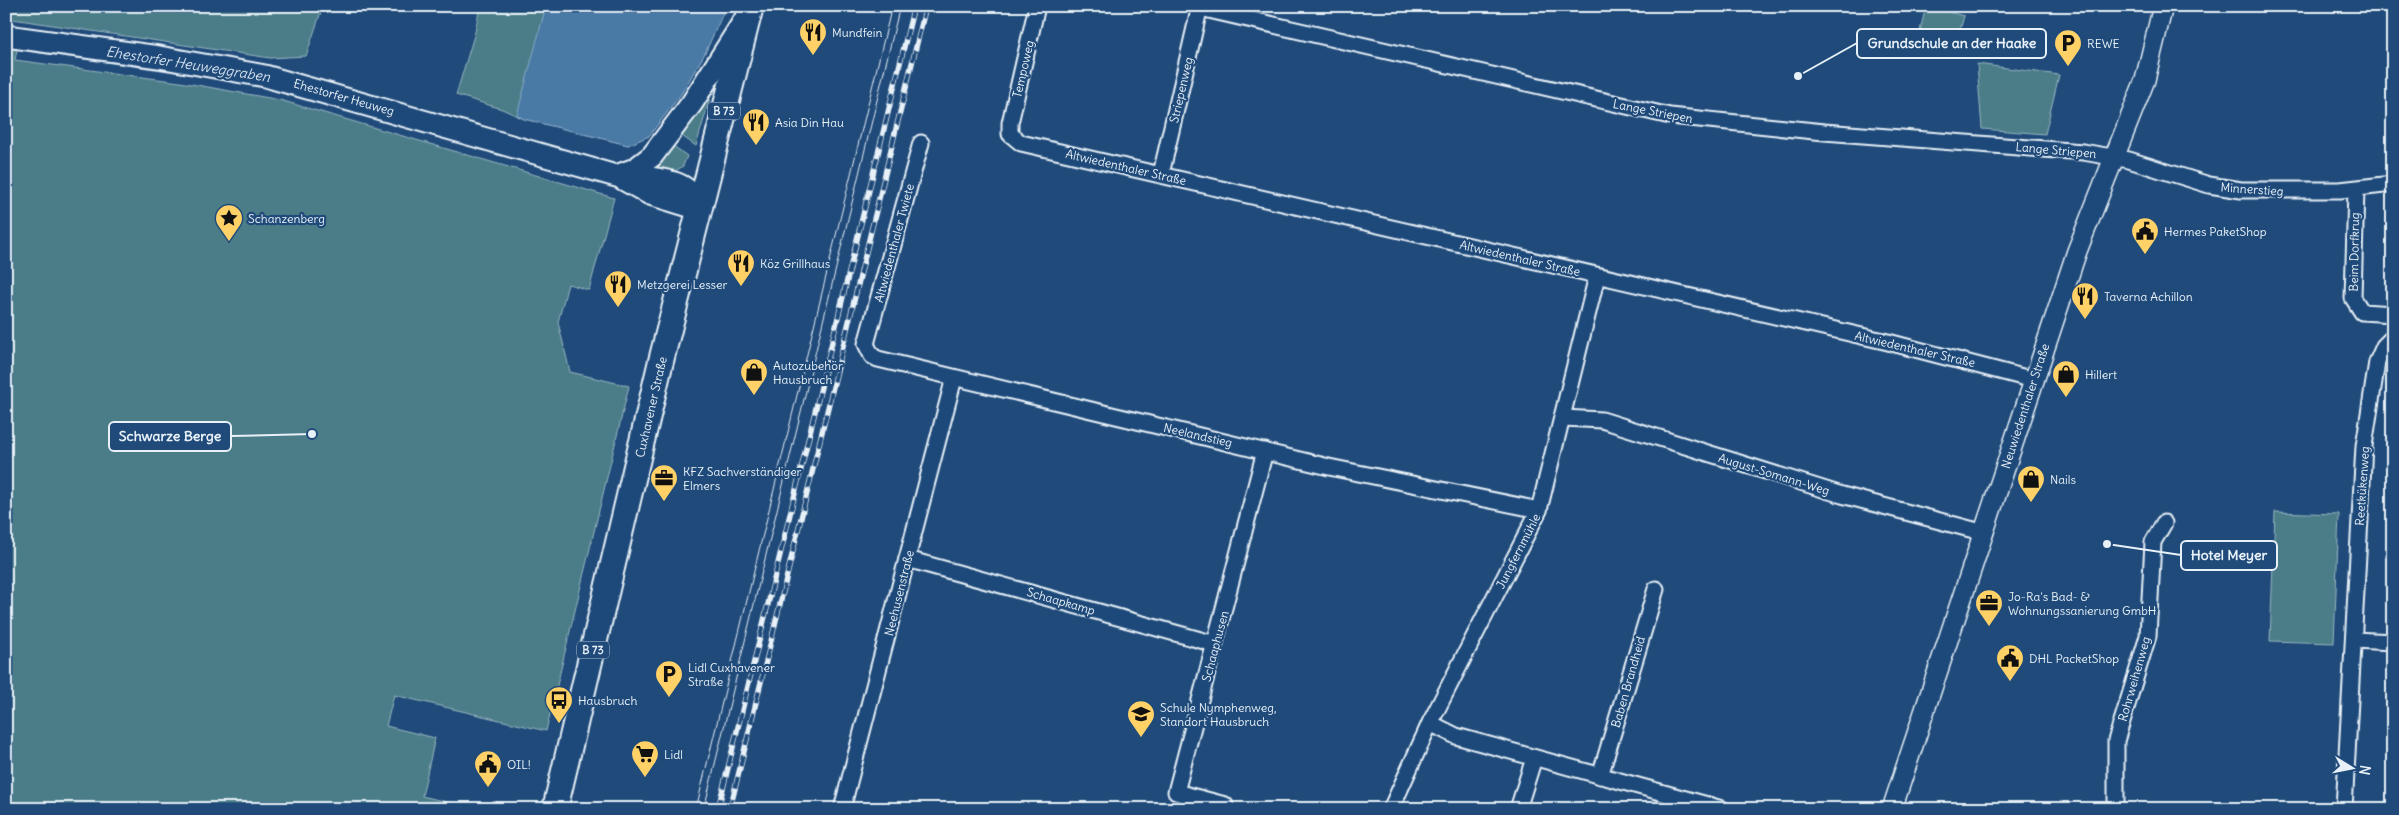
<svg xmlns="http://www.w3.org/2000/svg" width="2399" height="815" font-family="Delius,sans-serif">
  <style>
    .green { fill: #4b7d89; stroke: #9ab7c0 }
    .water { fill: #4879a5; stroke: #88a9c6 }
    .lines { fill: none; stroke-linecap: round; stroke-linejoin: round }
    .stream { stroke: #88a9c6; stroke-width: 4 }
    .minor-casing { stroke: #e8f1f8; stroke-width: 19 }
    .tertiary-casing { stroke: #e8f1f8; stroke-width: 22 }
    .secondary-casing { stroke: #e8f1f8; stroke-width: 25 }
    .primary-casing { stroke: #e8f1f8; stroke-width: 28 }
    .minor { stroke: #1f4a7a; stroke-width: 15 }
    .tertiary { stroke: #1f4a7a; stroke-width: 19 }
    .secondary { stroke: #1f4a7a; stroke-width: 21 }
    .primary { stroke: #1f4a7a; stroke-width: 24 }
    .tram { stroke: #e8f1f8; stroke-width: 1 }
    .rail-casing { stroke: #e8f1f8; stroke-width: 5.5 }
    .rail { stroke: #1f4a7a; stroke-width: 4; stroke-dasharray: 11; stroke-linecap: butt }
    .labels { text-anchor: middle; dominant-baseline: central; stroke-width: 4.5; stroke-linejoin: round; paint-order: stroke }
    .shield { fill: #1f4a7a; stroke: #acbfd2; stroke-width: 1 }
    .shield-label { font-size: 11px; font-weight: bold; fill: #e8f1f8 }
    .poi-label { font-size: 12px; fill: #e8f1f8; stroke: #1f4a7a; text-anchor: start }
    .street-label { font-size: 12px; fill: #e8f1f8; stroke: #1f4a7a }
    .water-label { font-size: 14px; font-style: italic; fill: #d0dfec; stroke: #1f4a7a }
    .leader { fill: none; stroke: #e8f1f8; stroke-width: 2 }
    .callout-dot { fill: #e8f1f8; stroke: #1f4a7a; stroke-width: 2 }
    .callout { fill: #1f4a7a; stroke: #e8f1f8; stroke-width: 2 }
    .callout-label { font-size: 14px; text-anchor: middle; font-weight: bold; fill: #e8f1f8 }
  </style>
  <rect width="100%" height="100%" fill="#1f4a7a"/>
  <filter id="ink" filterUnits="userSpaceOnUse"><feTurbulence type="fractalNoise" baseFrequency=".02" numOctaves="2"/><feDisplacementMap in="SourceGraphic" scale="10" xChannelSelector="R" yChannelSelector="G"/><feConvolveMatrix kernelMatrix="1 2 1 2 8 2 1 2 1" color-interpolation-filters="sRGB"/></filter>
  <g filter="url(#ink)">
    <g class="green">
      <polygon points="6,6 323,6 306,56 270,58 6,18"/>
      <polygon points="480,6 726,6 705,53 681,94 649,136 628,145 524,119 502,109 456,95 475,32"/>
      <polygon points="1926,6 1964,16 1957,41 1920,31"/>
      <polygon points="6,43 18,45 15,60 180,82 280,100 614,198 589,290 568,284 558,322 570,372 629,386 546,731 394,695 386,726 435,738 422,796 463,806 463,809 6,809"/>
      <polygon points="1977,64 2059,75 2045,134 1982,129"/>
      <polygon points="714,85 696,146 679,134"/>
      <polygon points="672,145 687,156 683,166 668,176 650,171"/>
      <polygon points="2275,512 2339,514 2334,643 2270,641"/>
    </g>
    <polygon class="water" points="546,6 714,6 725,9 705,53 681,94 649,136 628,145 524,119 517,115"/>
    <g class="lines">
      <g class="stream">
        <polyline points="6,47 15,48"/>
        <polyline points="30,50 179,71"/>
        <polyline points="492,152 501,154"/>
      </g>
      <g class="minor-casing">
        <g id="minor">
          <polyline points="1037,6 1010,123 1010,134 1021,143 1888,342 2034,380"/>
          <polyline points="1200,8 1670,116 1824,132 2083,152 2129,160 2209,185 2241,190 2340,190 2393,184"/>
          <polyline points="921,143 866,344 872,356 878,359 1329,467 1539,510"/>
          <polyline points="1161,174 1200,6"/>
          <polyline points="2356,189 2353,298 2362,312 2393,314"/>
          <polyline points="1563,418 1602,420 1842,495 1985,533"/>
          <polyline points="907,559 1215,644"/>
          <polyline points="2354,640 2393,642"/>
          <polyline points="1430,723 1456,736 1722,809"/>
          <polyline points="1600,776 1656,589"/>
          <polyline points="1225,805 1176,792 1265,451"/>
          <polyline points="842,809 954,378"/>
          <polyline points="1391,809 1430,723 1539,510 1597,276"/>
          <polyline points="1518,809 1534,758"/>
          <polyline points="2116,809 2116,741 2148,636 2153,542 2164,523"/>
          <polyline points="2344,809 2364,446 2377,362 2384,346 2393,337"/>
        </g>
      </g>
      <g class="tertiary-casing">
        <polyline id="tertiary" points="1892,809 2077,251 2145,80 2163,6"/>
      </g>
      <g class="secondary-casing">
        <g id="secondary">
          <path d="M6,36L159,57L265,76L616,176C634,177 672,177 686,189C691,195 695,203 699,209"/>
          <polyline points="619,175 635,169 652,156 692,103 744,21"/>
          <polyline points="623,179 650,194 699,209"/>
        </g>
      </g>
      <g class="primary-casing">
        <polyline id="primary" points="555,809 660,365 751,6"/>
      </g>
      <use href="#minor" class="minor"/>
      <use href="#tertiary" class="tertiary"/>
      <use href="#secondary" class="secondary"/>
      <use href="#primary" class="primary"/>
      <g class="tram">
        <polyline points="696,809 892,6"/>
        <polyline points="704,809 900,6"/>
      </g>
      <g class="rail-casing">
        <g id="rail">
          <polyline points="718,809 914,6"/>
          <polyline points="730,809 926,6"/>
        </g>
      </g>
      <use href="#rail" class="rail"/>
    </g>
  </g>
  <defs>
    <g id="restaurant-pin" transform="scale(1.4375)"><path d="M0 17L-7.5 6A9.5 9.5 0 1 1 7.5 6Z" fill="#ffd166" stroke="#1f4a7a"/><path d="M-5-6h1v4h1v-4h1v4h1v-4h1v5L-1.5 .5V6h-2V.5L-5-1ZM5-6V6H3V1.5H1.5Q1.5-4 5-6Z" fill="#111"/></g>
    <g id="parking-pin" transform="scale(1.4375)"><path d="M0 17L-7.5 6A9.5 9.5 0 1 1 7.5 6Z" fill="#ffd166" stroke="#1f4a7a"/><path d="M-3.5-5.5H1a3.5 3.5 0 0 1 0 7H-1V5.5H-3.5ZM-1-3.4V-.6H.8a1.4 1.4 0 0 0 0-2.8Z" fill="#111"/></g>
    <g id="sight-pin" transform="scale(1.4375)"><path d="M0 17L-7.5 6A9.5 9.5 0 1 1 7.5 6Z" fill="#ffd166" stroke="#1f4a7a"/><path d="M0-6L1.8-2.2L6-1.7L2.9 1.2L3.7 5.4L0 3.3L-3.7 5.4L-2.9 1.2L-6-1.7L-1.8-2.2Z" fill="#111"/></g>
    <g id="civic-pin" transform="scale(1.4375)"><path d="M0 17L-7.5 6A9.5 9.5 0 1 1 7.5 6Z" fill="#ffd166" stroke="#1f4a7a"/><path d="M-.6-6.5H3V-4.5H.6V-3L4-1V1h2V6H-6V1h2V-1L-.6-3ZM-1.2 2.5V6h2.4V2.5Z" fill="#111"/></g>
    <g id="shop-pin" transform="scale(1.4375)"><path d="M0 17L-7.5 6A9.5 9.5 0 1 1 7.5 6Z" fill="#ffd166" stroke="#1f4a7a"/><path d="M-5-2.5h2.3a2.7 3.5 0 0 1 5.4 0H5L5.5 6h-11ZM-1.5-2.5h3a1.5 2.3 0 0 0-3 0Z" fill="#111"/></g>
    <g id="office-pin" transform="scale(1.4375)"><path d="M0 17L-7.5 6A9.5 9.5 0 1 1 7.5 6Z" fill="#ffd166" stroke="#1f4a7a"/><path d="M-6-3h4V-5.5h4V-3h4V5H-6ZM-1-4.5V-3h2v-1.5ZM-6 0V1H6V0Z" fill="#111"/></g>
    <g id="bus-pin" transform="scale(1.4375)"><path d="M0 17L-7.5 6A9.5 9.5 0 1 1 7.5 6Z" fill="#ffd166" stroke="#1f4a7a"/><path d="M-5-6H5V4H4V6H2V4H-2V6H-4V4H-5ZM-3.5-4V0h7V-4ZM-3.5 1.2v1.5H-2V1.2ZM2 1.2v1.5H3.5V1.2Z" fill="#111"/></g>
    <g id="school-pin" transform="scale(1.4375)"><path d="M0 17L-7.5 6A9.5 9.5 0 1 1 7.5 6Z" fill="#ffd166" stroke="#1f4a7a"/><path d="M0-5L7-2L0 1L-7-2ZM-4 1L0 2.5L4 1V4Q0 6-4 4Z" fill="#111"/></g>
    <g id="supermarket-pin" transform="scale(1.4375)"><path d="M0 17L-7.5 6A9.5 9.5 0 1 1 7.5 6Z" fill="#ffd166" stroke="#1f4a7a"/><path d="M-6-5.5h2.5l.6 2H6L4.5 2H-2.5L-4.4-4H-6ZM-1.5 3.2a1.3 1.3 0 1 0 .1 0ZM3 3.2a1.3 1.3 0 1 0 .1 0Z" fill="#111"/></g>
  </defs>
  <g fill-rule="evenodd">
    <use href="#restaurant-pin" x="813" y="32"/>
    <use href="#parking-pin" x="2068" y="43"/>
    <use href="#restaurant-pin" x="756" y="122"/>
    <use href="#sight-pin" x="229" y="218"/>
    <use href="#civic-pin" x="2145" y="231"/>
    <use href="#restaurant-pin" x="741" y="263"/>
    <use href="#restaurant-pin" x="618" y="284"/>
    <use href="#restaurant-pin" x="2085" y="296"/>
    <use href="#shop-pin" x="754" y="372"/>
    <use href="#shop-pin" x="2066" y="374"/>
    <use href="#office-pin" x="664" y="478"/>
    <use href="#shop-pin" x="2031" y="479"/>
    <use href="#office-pin" x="1989" y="603"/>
    <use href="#civic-pin" x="2010" y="658"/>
    <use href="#parking-pin" x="669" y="674"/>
    <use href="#bus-pin" x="559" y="700"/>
    <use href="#school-pin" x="1141" y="714"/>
    <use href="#supermarket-pin" x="645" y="754"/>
    <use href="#civic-pin" x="488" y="764"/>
  </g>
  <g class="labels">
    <g class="shield">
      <rect x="708" y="102.5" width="32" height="17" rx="4"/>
      <rect x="577" y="641.5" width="32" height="17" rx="4"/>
    </g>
    <g class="shield-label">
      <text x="724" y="111">B 73</text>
      <text x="593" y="650">B 73</text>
    </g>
    <g class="poi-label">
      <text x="832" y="32">Mundfein</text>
      <text x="2087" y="43">REWE</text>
      <text x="775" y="122">Asia Din Hau</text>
      <text x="248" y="218">Schanzenberg</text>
      <text x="2164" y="231">Hermes PaketShop</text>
      <text x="760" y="263">Köz Grillhaus</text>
      <text x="637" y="284">Metzgerei Lesser</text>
      <text x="2104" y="296">Taverna Achillon</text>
      <text x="773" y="365">Autozubehör<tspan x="773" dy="14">Hausbruch</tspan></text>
      <text x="2085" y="374">Hillert</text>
      <text x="683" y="471">KFZ Sachverständiger<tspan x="683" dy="14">Elmers</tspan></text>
      <text x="2050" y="479">Nails</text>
      <text x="2008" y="596">Jo-Ra's Bad- &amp;<tspan x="2008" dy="14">Wohnungssanierung GmbH</tspan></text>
      <text x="2029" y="658">DHL PacketShop</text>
      <text x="688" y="667">Lidl Cuxhavener<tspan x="688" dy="14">Straße</tspan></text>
      <text x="578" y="700">Hausbruch</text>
      <text x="1160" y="707">Schule Nymphenweg,<tspan x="1160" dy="14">Standort Hausbruch</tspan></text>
      <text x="664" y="754">Lidl</text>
      <text x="507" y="764">OIL!</text>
    </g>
    <g class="street-label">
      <text transform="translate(1023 69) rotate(-77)">Tempoweg</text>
      <text transform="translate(1181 90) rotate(-77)">Striepenweg</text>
      <text transform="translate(344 97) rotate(16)">Ehestorfer Heuweg</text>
      <text transform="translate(1653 111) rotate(11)">Lange Striepen</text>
      <text transform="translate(2056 150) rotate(5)">Lange Striepen</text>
      <text transform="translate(1126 167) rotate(13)">Altwiedenthaler Straße</text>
      <text transform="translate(2252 189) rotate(4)">Minnerstieg</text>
      <text transform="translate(894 243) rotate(-75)">Altwiedenthaler Twiete</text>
      <text transform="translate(2354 252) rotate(-89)">Beim Dorfkrug</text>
      <text transform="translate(1520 258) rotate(13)">Altwiedenthaler Straße</text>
      <text transform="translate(1915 349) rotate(13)">Altwiedenthaler Straße</text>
      <text transform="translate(2025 406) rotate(-72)">Neuwiedenthaler Straße</text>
      <text transform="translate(651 407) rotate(-77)">Cuxhavener Straße</text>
      <text transform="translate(1198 435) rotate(13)">Neelandstieg</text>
      <text transform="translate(1774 474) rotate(17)">August-Somann-Weg</text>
      <text transform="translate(2362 486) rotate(-86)">Reetkükenweg</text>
      <text transform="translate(1518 551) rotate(-63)">Jungfernmühle</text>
      <text transform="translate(899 593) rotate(-76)">Neehusenstraße</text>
      <text transform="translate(1061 601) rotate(16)">Schaapkamp</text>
      <text transform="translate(1215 646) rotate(-75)">Schaaphusen</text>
      <text transform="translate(2134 679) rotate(-74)">Rohrweihenweg</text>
      <text transform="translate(1628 682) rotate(-74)">Baben Brandheid</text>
    </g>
    <g class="water-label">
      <text transform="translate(188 64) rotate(9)">Ehestorfer Heuweggraben</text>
    </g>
  </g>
  <path class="leader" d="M1798 76L1857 43M312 434L231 436M2107 544L2181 555"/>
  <g class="callout-dot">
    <circle cx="1798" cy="76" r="5"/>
    <circle cx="312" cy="434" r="5"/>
    <circle cx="2107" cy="544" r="5"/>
  </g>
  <g class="callout">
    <rect x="1857" y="29" width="189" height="29" rx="5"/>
    <rect x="109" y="422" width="122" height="29" rx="5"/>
    <rect x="2181" y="541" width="96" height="29" rx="5"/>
  </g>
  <g class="callout-label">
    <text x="1952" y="48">Grundschule an der Haake</text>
    <text x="170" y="441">Schwarze Berge</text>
    <text x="2229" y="560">Hotel Meyer</text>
  </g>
  <rect width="2399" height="815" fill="none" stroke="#1f4a7a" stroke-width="25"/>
  <rect x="12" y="12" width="2374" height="790" fill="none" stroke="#e8f1f8" stroke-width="2" filter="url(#ink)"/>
  <g transform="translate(2352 768) rotate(100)" stroke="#1f4a7a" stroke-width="4" paint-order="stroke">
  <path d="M0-4L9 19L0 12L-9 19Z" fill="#e8f1f8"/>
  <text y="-8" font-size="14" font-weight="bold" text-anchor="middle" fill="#e8f1f8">N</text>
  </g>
</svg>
